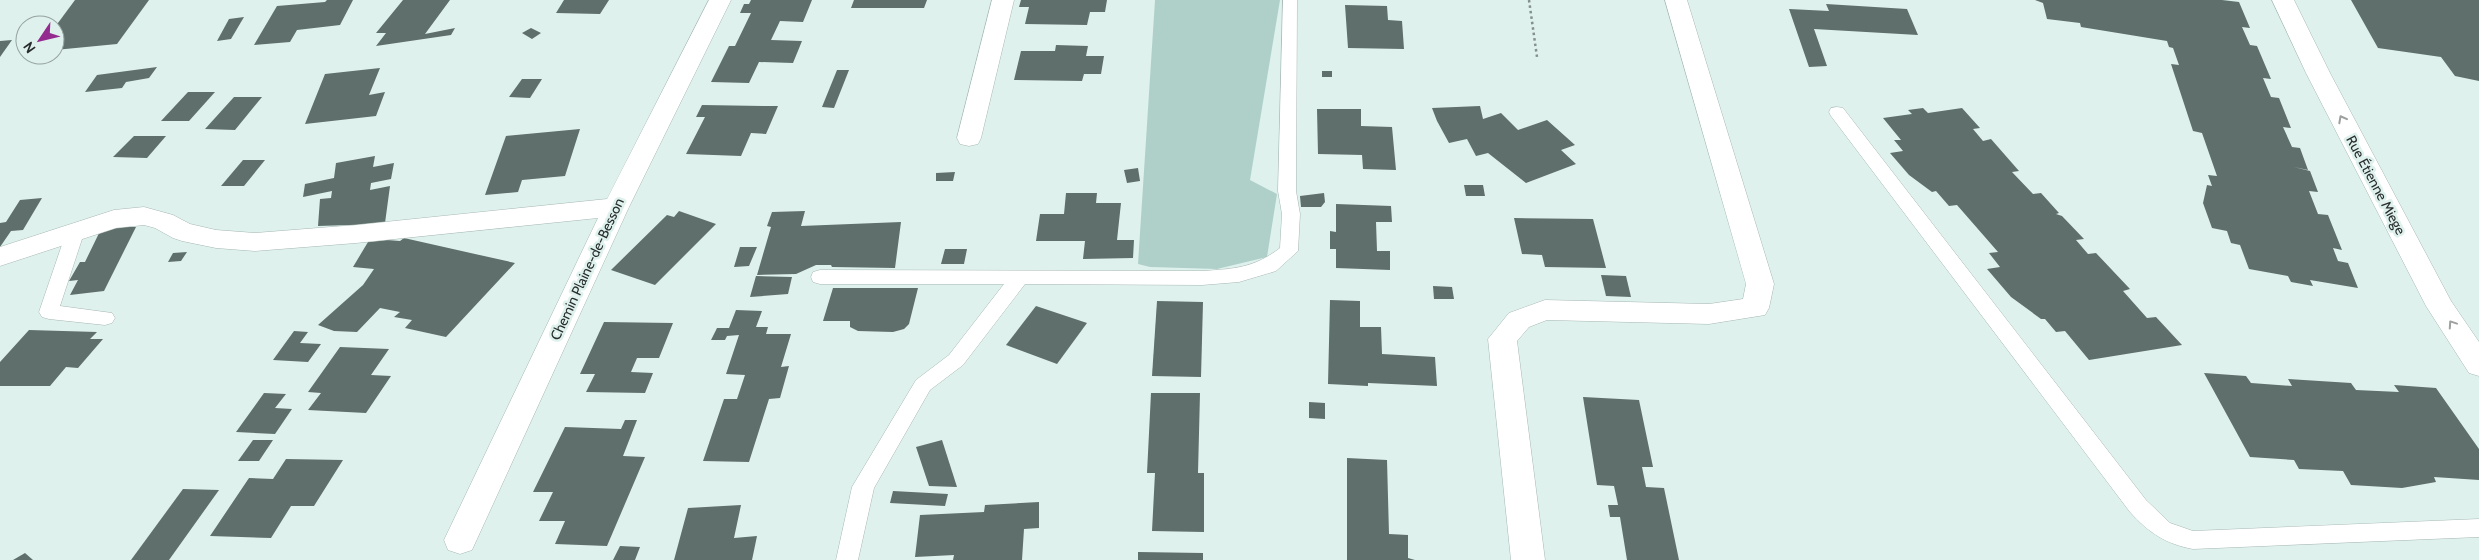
<svg xmlns="http://www.w3.org/2000/svg" width="2479" height="560" font-family="Cabin,sans-serif">
  <style>
    .green { fill: #afd0c9 }
    .building { fill: #5f6f6b }
    .lines { fill: none; stroke-linecap: round; stroke-linejoin: round }
    .service-casing { stroke: #a7b8b4; stroke-width: 1 }
    .minor-casing { stroke: #a7b8b4; stroke-width: 1 }
    .path { stroke: #84908d; stroke-width: 2.5; stroke-dasharray: 2.5 3; stroke-linecap: butt }
    .service { fill: #fff; fill-rule: evenodd }
    .minor { fill: #fff; fill-rule: evenodd }
    .oneway { stroke: #9ea0a0 }
    .labels { text-anchor: middle; dominant-baseline: central; stroke-width: 5; stroke-linejoin: round; paint-order: stroke }
    .street-label { font-size: 14px; fill: #272d2c; stroke: #dff1ed }
  </style>
  <rect width="100%" height="100%" fill="#dff1ed"/>
  <polygon class="green" points="1155,0 1280,0 1250,180 1277,194 1267,257 1217,269 1150,267 1138,264"/>
  <g class="building">
    <polygon points="75,0 149,0 117,44 55,50 55,27"/>
    <polygon points="327,0 353,0 340,25 297,30 290,42 254,45 277,6 325,2"/>
    <polygon points="403,0 450,0 425,34 455,28 451,35 376,46 386,33 376,33"/>
    <polygon points="564,0 609,0 600,14 556,13"/>
    <polygon points="751,0 812,0 803,22 780,21 771,40 802,41 793,63 759,62 749,83 711,82 729,46 735,46 751,13 740,13 744,4 749,4"/>
    <polygon points="854,0 927,0 924,8 851,8"/>
    <polygon points="1021,0 1107,0 1105,12 1090,12 1087,25 1025,24 1029,7 1019,7"/>
    <polygon points="2035,0 2222,0 2239,2 2250,28 2242,27 2250,45 2257,46 2271,79 2263,78 2271,97 2279,98 2291,128 2283,127 2292,147 2300,148 2308,170 2294,167 2310,171 2318,192 2309,191 2318,214 2328,215 2342,250 2333,248 2338,261 2348,263 2358,288 2310,280 2313,286 2291,282 2288,276 2249,269 2240,245 2231,243 2227,231 2212,228 2203,203 2207,185 2212,186 2208,175 2217,176 2202,133 2193,131 2171,64 2179,65 2173,48 2169,47 2167,41 2081,27 2080,23 2047,19 2043,3"/>
    <polygon points="2351,0 2479,0 2479,81 2455,76 2441,57 2378,48"/>
    <polygon points="1826,4 1907,9 1918,35 1814,29 1827,66 1809,67 1789,9 1829,11"/>
    <polygon points="1345,5 1387,6 1388,20 1402,21 1404,49 1348,48"/>
    <polygon points="244,17 231,39 217,41 229,19"/>
    <polygon points="531,28 541,33 532,39 522,33"/>
    <polygon points="12,40 0,57 0,41"/>
    <polygon points="1056,45 1088,46 1086,56 1104,56 1101,74 1084,74 1082,81 1014,80 1021,51 1055,51"/>
    <polygon points="157,67 149,78 126,82 122,88 85,92 97,75"/>
    <polygon points="380,68 369,95 385,92 376,116 305,124 325,74"/>
    <polygon points="837,70 849,70 834,108 822,107"/>
    <rect x="1322" y="71" width="10" height="6"/>
    <polygon points="522,79 542,79 530,98 509,97"/>
    <polygon points="188,92 215,92 189,121 161,121"/>
    <polygon points="234,97 262,97 235,130 205,129"/>
    <polygon points="702,105 763,106 778,106 766,134 751,133 741,156 686,154 705,117 696,117"/>
    <polygon points="1480,106 1483,119 1501,113 1518,130 1547,120 1575,145 1561,150 1576,164 1526,183 1488,153 1476,156 1467,139 1449,143 1437,121 1432,108"/>
    <polygon points="1923,108 1928,113 1962,108 1980,128 1973,129 1983,141 1991,139 2019,171 2012,172 2033,194 2041,193 2059,213 2056,214 2062,216 2084,239 2076,240 2088,254 2096,253 2130,289 2123,291 2147,318 2156,317 2182,345 2089,360 2065,331 2056,332 2045,319 2041,319 2011,297 1987,269 2000,267 1989,253 1998,252 1957,205 1949,206 1936,191 1932,192 1909,175 1890,153 1903,151 1894,140 1901,140 1883,118 1912,114 1908,110"/>
    <polygon points="1317,109 1361,109 1361,126 1392,127 1396,170 1363,169 1362,155 1318,154"/>
    <polygon points="580,129 565,176 522,180 518,192 485,195 506,136"/>
    <polygon points="134,136 166,136 147,158 113,157"/>
    <polygon points="375,156 373,167 394,163 391,179 371,183 370,190 390,186 385,223 352,228 350,225 318,226 320,199 331,198 332,191 303,197 305,184 334,178 336,163"/>
    <polygon points="243,160 265,160 244,186 221,186"/>
    <polygon points="1138,168 1140,181 1127,183 1124,170"/>
    <polygon points="955,172 953,181 936,181 936,173"/>
    <polygon points="1464,185 1483,185 1485,196 1466,196"/>
    <polygon points="1066,193 1097,193 1096,203 1121,203 1117,240 1134,240 1133,258 1083,259 1085,241 1036,241 1040,214 1064,214"/>
    <polygon points="1324,193 1325,202 1321,207 1301,207 1300,196"/>
    <polygon points="42,198 23,230 11,231 0,247 0,223 6,222 20,200"/>
    <polygon points="1336,204 1391,206 1392,222 1376,222 1377,251 1390,251 1390,270 1336,268 1336,249 1330,249 1330,231 1336,232"/>
    <polygon points="679,211 716,224 655,285 611,270 667,215 674,217"/>
    <polygon points="805,211 801,226 901,222 895,268 832,267 831,265 816,265 796,274 757,275 771,227 767,226 772,212"/>
    <polygon points="1514,218 1593,219 1606,268 1545,267 1542,255 1522,254"/>
    <polygon points="102,227 136,227 104,291 70,295 78,280 69,281 80,262 85,262"/>
    <polygon points="404,238 515,263 446,337 405,328 412,320 394,317 400,312 380,308 357,332 334,331 318,325 363,285 374,269 353,267 368,242 387,240 400,241"/>
    <polygon points="740,247 757,247 749,266 734,267"/>
    <polygon points="945,249 967,249 964,264 941,264"/>
    <polygon points="187,252 181,261 168,262 173,253"/>
    <polygon points="1601,275 1626,276 1631,297 1606,296"/>
    <polygon points="756,276 792,277 788,294 750,297"/>
    <polygon points="1433,286 1452,287 1454,299 1434,299"/>
    <polygon points="833,288 918,288 909,324 904,329 893,332 858,331 850,327 850,321 823,321"/>
    <polygon points="1330,300 1360,301 1360,327 1381,327 1382,354 1435,357 1437,386 1368,383 1368,386 1328,384"/>
    <polygon points="1157,301 1203,302 1201,377 1152,376"/>
    <polygon points="1036,306 1087,323 1057,364 1006,345"/>
    <polygon points="736,310 762,311 756,327 768,327 766,334 791,334 781,367 789,366 780,398 769,399 749,462 703,461 724,399 737,399 745,375 726,374 739,335 727,336 725,340 711,340 717,328 729,328"/>
    <polygon points="604,322 673,323 659,358 637,358 631,372 653,373 645,393 586,392 595,374 580,374"/>
    <polygon points="29,330 97,332 90,339 103,339 78,368 66,367 50,386 0,386 0,362"/>
    <polygon points="294,331 308,332 300,343 321,344 308,362 273,360"/>
    <polygon points="340,347 389,349 371,375 391,376 366,413 308,410 321,393 308,392"/>
    <polygon points="2204,373 2246,376 2251,383 2292,386 2288,379 2351,383 2356,390 2399,392 2394,385 2436,388 2479,449 2479,480 2434,477 2436,482 2402,488 2351,485 2343,471 2299,469 2294,460 2250,457"/>
    <polygon points="264,393 286,394 275,408 292,409 275,434 236,432"/>
    <polygon points="1151,393 1200,393 1198,473 1204,473 1204,532 1152,531 1155,473 1147,473"/>
    <polygon points="1583,397 1639,400 1653,467 1642,467 1646,487 1664,488 1679,560 1627,560 1620,517 1610,517 1608,505 1618,505 1614,486 1597,485"/>
    <polygon points="1309,402 1325,403 1325,419 1309,418"/>
    <polygon points="625,420 637,420 623,456 645,457 607,546 555,544 565,521 539,521 553,492 533,492 565,427 621,429"/>
    <polygon points="253,440 273,440 259,461 238,461"/>
    <polygon points="942,440 957,487 929,486 916,447"/>
    <polygon points="1347,458 1387,460 1389,534 1408,535 1408,558 1415,560 1347,560"/>
    <polygon points="286,459 343,460 314,506 291,506 271,538 210,536 249,478 273,479"/>
    <polygon points="183,489 219,490 169,560 131,560"/>
    <polygon points="893,491 948,494 945,506 890,503"/>
    <polygon points="1039,502 1039,528 1024,529 1022,560 953,560 954,555 915,557 920,515 984,512 985,505"/>
    <polygon points="741,505 734,538 757,536 752,560 674,560 688,508"/>
    <polygon points="620,546 640,547 635,560 613,560"/>
    <polygon points="1138,552 1203,553 1203,560 1138,560"/>
    <polygon points="25,553 33,560 13,560"/>
  </g>
  <g class="lines">
    <g class="service-casing">
      <g id="service">
        <path d="M1283,0H1297L1296,191L1300,214L1298,251L1276,271L1239,282L1202,285L1025,284L963,365L930,390L874,488L858,560H836L852,487L916,380L949,355L1004,284H820L813,282L811,277L813,272L820,270L1202,271C1234,269 1254,268 1280,248L1282,214L1278,191Z"/>
        <path d="M1837,107L1843,108L2146,500L2170,523L2193,531L2479,519V537L2193,549C2166,544 2149,533 2130,512L1831,116L1829,112L1831,108Z"/>
        <polygon points="76,224 82,226 85,230 60,306 112,313 115,318 112,323 105,325 49,319 42,317 39,312 67,230 70,226"/>
      </g>
    </g>
    <g class="minor-casing">
      <g id="minor">
        <polygon points="709,0 731,0 629,207 472,550 460,554 448,550 444,540 598,218 356,243 255,251 216,248 182,241 173,238 155,228 144,225 116,228 0,266 0,247 114,210 144,207 173,215 190,224 216,230 255,233 356,225 607,199"/>
        <polygon points="992,0 1014,0 981,138 978,144 969,146 960,144 957,138"/>
        <polygon points="1665,0 1687,0 1774,284 1769,308 1765,315 1709,324 1547,320 1529,327 1517,341 1545,560 1511,560 1488,339 1509,313 1545,300 1709,304 1743,299 1746,284"/>
        <polygon points="2272,0 2294,0 2330,73 2451,301 2479,342 2479,376 2469,373 2426,306 2306,73"/>
      </g>
    </g>
    <polyline class="path" points="1529,0 1537,57"/>
    <use href="#service" class="service"/>
    <use href="#minor" class="minor"/>
  </g>
  <defs><path id="oneway-chevron" d="M-2-3.5L2.5 0L-2 3.5" fill="none" stroke-width="1.6" stroke-linecap="round" stroke-linejoin="round" transform="scale(1.25)"/></defs>
  <g class="oneway">
    <use href="#oneway-chevron" transform="translate(2342 119) rotate(-118)"/>
    <use href="#oneway-chevron" transform="translate(2452 324) rotate(-124)"/>
  </g>
  <g class="labels">
    <g class="street-label">
      <text transform="translate(2376 185) rotate(62)">Rue Étienne Miege</text>
      <text transform="translate(587 269) rotate(-65)">Chemin Plaine-de-Besson</text>
    </g>
  </g>
  <g transform="translate(40 40) rotate(235)"><circle r="24" fill="#dff1ed" stroke="#95a3a0"/>
  <path d="M0-4L9 19L0 12L-9 19Z" fill="#942b8f"/>
  <text y="-8" font-size="14" font-weight="bold" text-anchor="middle" fill="#272d2c">N</text>
  </g>
</svg>
